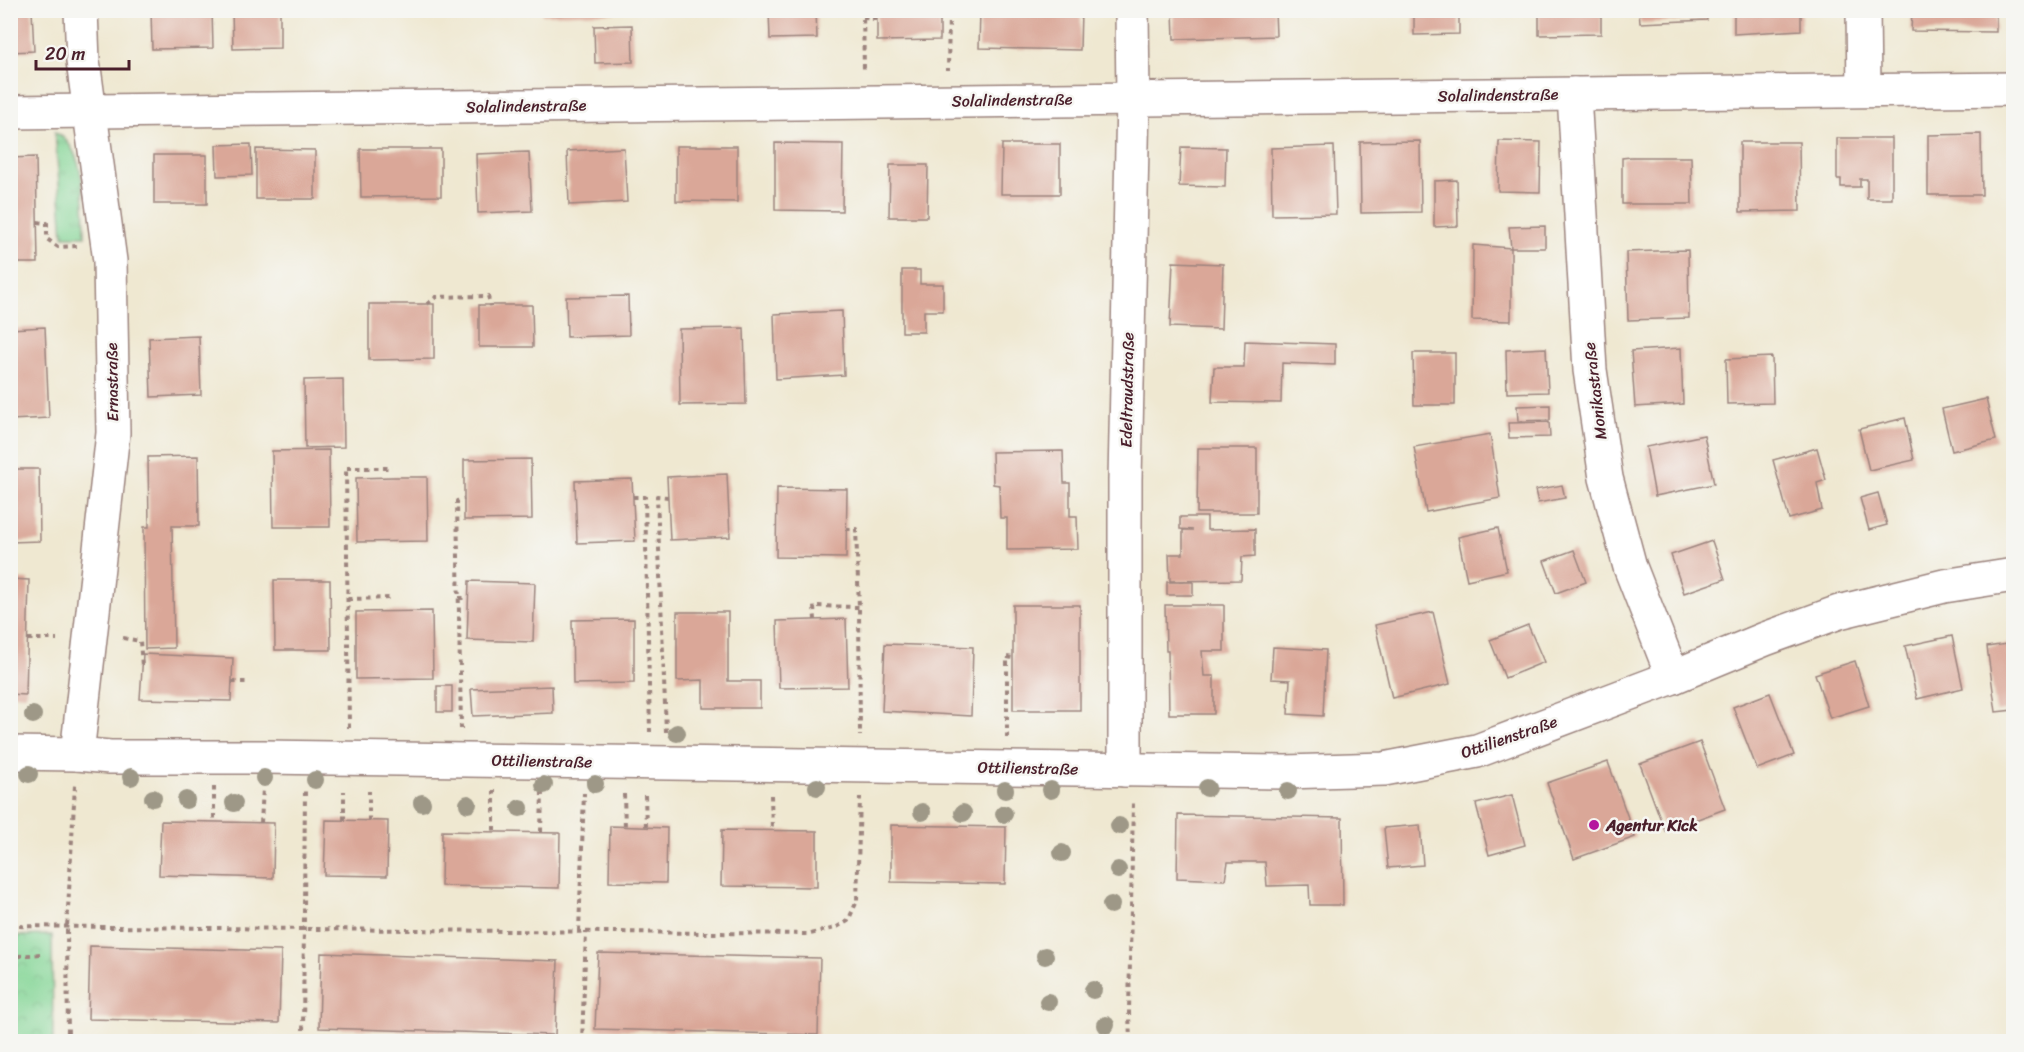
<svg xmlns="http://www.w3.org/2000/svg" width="2024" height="1052" font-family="Sriracha,sans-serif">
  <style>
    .grass { fill: url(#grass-tufts); stroke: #687a61; stroke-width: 1.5 }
    .park { fill: url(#park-crowns); stroke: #687a61; stroke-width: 1.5 }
    .building { fill: #daa798 }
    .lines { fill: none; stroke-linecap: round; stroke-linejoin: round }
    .minor-casing { stroke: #9c847e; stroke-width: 36 }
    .path { stroke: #9c847e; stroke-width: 4; stroke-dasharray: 4.5 4.5; stroke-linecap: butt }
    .minor { stroke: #fff; stroke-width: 33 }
    .tree { fill: #9e9887 }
    .poi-dot { fill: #b5179e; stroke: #f6f6f2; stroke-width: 2 }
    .labels { text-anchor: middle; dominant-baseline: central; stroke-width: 5; stroke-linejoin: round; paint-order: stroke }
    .street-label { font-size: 16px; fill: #4a1f2b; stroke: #f6f6f2 }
    .poi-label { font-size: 16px; font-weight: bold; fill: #4a1f2b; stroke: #f6f6f2; text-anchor: start }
  </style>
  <defs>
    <pattern id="grass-tufts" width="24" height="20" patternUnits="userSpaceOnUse" patternTransform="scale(1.5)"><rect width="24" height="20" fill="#85d697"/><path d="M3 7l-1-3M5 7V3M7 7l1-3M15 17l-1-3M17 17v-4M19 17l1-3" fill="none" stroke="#74b782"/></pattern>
    <pattern id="park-crowns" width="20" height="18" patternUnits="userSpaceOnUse" patternTransform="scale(1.5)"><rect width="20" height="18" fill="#85d697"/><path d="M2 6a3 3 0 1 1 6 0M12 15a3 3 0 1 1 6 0" fill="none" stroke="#74b782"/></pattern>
  </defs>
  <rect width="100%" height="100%" fill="#f6f6f2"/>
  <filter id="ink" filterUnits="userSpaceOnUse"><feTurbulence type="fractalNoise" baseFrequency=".0167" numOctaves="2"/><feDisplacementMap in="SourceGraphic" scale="12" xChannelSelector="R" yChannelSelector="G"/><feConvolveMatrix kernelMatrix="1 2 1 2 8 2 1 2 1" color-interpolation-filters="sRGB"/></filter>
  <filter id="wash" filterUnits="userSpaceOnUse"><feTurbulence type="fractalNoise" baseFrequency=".008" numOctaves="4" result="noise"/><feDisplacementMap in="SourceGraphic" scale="24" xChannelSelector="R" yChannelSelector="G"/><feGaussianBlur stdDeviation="1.35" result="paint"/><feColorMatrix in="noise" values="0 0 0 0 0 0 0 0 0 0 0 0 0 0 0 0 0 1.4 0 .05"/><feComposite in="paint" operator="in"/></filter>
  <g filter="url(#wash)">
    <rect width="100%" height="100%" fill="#efe8d1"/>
    <path class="grass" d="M55,132C87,148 84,205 85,236H63Z"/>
    <polygon class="park" points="52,935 53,1041 11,1041 11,936"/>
    <g id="blocks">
      <g class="building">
        <polygon points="10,10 32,10 34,51 10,52"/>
        <polygon points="151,10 212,10 213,48 152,49"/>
        <polygon points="232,10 280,10 280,48 233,49"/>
        <polygon points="542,10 615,10 615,13 542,15"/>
        <polygon points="769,10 816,10 817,38 770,39"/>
        <polygon points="877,10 940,10 940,40 877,41"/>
        <polygon points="980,10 1081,10 1080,50 979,48"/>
        <polygon points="1173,10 1275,10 1276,36 1174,39"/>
        <polygon points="1414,10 1459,10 1459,34 1414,35"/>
        <polygon points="1539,10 1601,10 1601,34 1539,35"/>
        <polygon points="1639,10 1706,10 1707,20 1640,23"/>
        <polygon points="1734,10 1801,10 1801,30 1734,34"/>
        <polygon points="1912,10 1996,10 1996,32 1911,31"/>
        <polygon points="632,25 633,62 595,63 594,26"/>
        <polygon points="1981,134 1982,195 1928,195 1928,135"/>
        <polygon points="1837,138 1892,138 1892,199 1867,199 1867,179 1860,179 1860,187 1841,187 1841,179 1837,179"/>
        <polygon points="1420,141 1421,212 1361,213 1360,142"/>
        <polygon points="1499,141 1541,142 1540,192 1498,191"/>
        <polygon points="1740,142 1799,142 1800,211 1740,212"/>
        <polygon points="775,143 843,144 842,211 775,210"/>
        <polygon points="251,144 252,175 217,176 216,145"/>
        <polygon points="1002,144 1060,144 1060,194 1001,194"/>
        <polygon points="676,146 737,146 737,202 676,201"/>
        <polygon points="1334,146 1336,214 1272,215 1271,148"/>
        <polygon points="1181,147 1226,148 1225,187 1179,186"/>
        <polygon points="624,148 627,202 569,205 567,151"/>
        <polygon points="256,149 315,150 315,199 256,199"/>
        <polygon points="360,149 441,149 441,196 361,197"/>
        <polygon points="529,152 532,211 478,213 476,154"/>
        <rect x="154" y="155" width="53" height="49"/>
        <polygon points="36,157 38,263 10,263 10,158"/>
        <polygon points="1631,157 1691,157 1692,204 1622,204 1622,158"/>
        <polygon points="890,165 928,165 927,217 889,217"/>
        <polygon points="1457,180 1458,226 1434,227 1434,181"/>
        <polygon points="1545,226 1545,248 1511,248 1509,227"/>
        <polygon points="1473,245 1511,248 1511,321 1472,320"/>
        <polygon points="1688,250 1689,318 1628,320 1626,252"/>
        <polygon points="1173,262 1223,264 1221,329 1170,327"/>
        <polygon points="902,270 920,270 920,284 943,284 943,311 924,311 924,332 902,332"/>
        <polygon points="628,296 629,335 567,337 566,297"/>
        <polygon points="369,304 434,304 434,359 369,360"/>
        <polygon points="479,305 532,305 533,347 479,347"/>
        <polygon points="842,311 844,375 776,379 774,314"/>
        <polygon points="45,327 49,418 10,420 10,329"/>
        <polygon points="744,328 746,404 680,405 679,329"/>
        <polygon points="199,336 201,395 151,397 149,338"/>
        <polygon points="1245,341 1335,344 1335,365 1282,363 1281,403 1212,402 1214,367 1244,367"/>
        <polygon points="1546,348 1548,392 1507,393 1506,350"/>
        <polygon points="1681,348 1683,404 1635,407 1631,351"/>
        <polygon points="1413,353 1455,353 1455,405 1414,405"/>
        <polygon points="1772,357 1773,403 1727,404 1726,359"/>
        <polygon points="343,379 344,447 305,448 304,380"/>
        <polygon points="1986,399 1996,440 1952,451 1942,409"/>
        <polygon points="1550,405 1550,420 1518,421 1517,406"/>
        <polygon points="1905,418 1914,460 1869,470 1859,429"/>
        <polygon points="1549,422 1550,437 1509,438 1508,423"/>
        <polygon points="1490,434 1500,498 1426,512 1414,447"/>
        <polygon points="1704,435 1714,484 1655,496 1646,447"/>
        <polygon points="1198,448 1257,448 1257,513 1197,513"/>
        <polygon points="1817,448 1826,480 1817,483 1822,510 1789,519 1773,460"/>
        <polygon points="329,450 330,527 273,527 272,451"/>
        <polygon points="1063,451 1064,483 1070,483 1070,516 1077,516 1078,549 1007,550 1007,518 1000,518 999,485 993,484 992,452"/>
        <polygon points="198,456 199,526 172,526 174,648 145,649 144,527 149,527 148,457"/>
        <polygon points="531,459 532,519 464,520 464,460"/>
        <polygon points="10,469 39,469 40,541 10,542"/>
        <polygon points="727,474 730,537 670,540 667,477"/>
        <polygon points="392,477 427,477 428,541 357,542 356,478"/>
        <polygon points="632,479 635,541 577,543 575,481"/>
        <polygon points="1562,485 1565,498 1538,503 1535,490"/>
        <polygon points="777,488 847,489 846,558 776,557"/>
        <polygon points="1878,493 1887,525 1869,530 1860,498"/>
        <polygon points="1180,517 1207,517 1207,530 1255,529 1255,556 1242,557 1241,580 1170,581 1169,554 1183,554 1183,530 1193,530 1180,529"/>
        <polygon points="1498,528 1507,571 1467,580 1458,537"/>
        <polygon points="1712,541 1725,579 1684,593 1671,555"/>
        <polygon points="1574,550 1586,582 1556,593 1544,561"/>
        <polygon points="10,579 29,580 26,695 10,694"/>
        <polygon points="274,580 330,580 331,650 275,650"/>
        <polygon points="469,581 535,583 533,642 467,640"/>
        <rect x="1167" y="582" width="26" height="13"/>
        <rect x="1013" y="605" width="67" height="105"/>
        <polygon points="1165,605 1224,605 1224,651 1202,651 1204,676 1214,676 1214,714 1169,714 1168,651 1166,651"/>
        <polygon points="432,611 433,678 356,679 356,612"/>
        <polygon points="677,612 728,612 728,681 760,681 760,708 703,708 703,680 677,681"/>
        <polygon points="1433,612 1450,684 1392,698 1375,625"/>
        <polygon points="634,619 634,683 573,684 572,620"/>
        <polygon points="846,619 848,687 779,688 777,621"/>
        <polygon points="1528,625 1544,662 1505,678 1490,640"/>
        <polygon points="1952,636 1963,688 1917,699 1905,646"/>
        <polygon points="2013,643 2013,710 1996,712 1987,647"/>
        <polygon points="885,644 973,647 971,716 882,711"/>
        <polygon points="1273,647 1326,650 1323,716 1288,714 1290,680 1271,679"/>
        <polygon points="143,654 233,658 231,701 140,699"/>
        <polygon points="1855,661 1869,706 1830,718 1815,674"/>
        <rect x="437" y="686" width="15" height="26"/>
        <polygon points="552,686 553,713 473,716 471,689"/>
        <polygon points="1770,693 1794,755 1757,769 1733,707"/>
        <polygon points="1700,742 1725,809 1665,831 1640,764"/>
        <polygon points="1608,762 1635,837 1574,859 1547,783"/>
        <polygon points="1512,795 1525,845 1489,855 1476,804"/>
        <polygon points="1178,815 1342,818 1343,905 1310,905 1309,885 1267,886 1265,862 1228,862 1225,880 1177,878"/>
        <polygon points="326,820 388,821 387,876 324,875"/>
        <polygon points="161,821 274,823 273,878 159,875"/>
        <polygon points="891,825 1006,827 1005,884 891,882"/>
        <polygon points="1420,825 1423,865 1388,868 1384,828"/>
        <polygon points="610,826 667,828 666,883 609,882"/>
        <polygon points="722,830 817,831 817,887 721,886"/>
        <polygon points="442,831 560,833 559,888 441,886"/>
        <polygon points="90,946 281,951 279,1023 88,1019"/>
        <polygon points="321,953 558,961 555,1035 319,1028"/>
        <polygon points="598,953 820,958 818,1035 595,1029"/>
      </g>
    </g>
  </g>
  <g filter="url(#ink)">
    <use href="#blocks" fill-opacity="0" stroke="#9c847e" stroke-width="1.5"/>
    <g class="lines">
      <g class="minor-casing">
        <g id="minor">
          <polyline points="1863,10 1864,90"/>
          <polyline points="1574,94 1590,370 1606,478 1630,567 1673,677"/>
          <polyline points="10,112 2014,89"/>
          <polyline points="10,753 77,754 110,757 264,757 1286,772 1384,769 1477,751 1673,677 1765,639 1839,612 1944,586 2014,575"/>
          <polyline points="77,754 113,433 110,261 83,61 81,10"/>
          <polyline points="1125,770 1125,480 1133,99 1132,10"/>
        </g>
      </g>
      <g class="path">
        <polyline points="863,10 864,71"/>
        <polyline points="940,14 949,14 948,70"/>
        <polyline points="863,18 877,19"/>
        <polyline points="37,222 47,223 47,239 58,247 77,246"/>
        <polyline points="427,304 436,297 488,296 491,306"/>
        <polyline points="633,497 645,497 650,732"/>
        <polyline points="846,529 856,529 859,607 860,736"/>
        <polyline points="459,598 468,598"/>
        <polyline points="348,599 392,598"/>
        <polyline points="815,620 814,606 859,607"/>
        <polyline points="123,638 140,641 142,666"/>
        <polyline points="28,639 57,639"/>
        <polyline points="232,682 248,682"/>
        <polyline points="349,728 346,468 392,468"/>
        <polyline points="461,729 457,501 464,499"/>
        <polyline points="666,732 657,496 668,497"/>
        <polyline points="1007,738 1007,657 1013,658"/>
        <polyline points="214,787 214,822"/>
        <polyline points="494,790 494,832"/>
        <polyline points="624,794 625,827"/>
        <polyline points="645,795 646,827"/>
        <polyline points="771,795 772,830"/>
        <polyline points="344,820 344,791"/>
        <polyline points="369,821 369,791"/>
        <polyline points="261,823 263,788"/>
        <polyline points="541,832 542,791"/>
        <polyline points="10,926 810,934 835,928 848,921 857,901 860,797"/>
        <polyline points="579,931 584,793"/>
        <polyline points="10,951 18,956 41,954"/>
        <polyline points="303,1039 305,788"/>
        <polyline points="68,1042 67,927 75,785"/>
        <polyline points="582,1042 586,931"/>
        <polyline points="1130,1042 1129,1012 1133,802"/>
      </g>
      <use href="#minor" class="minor"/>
    </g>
    <g class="tree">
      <circle cx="33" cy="715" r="9"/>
      <circle cx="677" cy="733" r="9"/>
      <circle cx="29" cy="774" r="9"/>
      <circle cx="131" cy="777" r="9"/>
      <circle cx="264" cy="778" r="9"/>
      <circle cx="315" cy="780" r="9"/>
      <circle cx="595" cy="784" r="9"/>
      <circle cx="544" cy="785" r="9"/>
      <circle cx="817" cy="787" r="9"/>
      <circle cx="1207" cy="788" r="9"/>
      <circle cx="1005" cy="790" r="9"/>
      <circle cx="1051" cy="790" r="9"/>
      <circle cx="1288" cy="791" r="9"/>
      <circle cx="153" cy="798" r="9"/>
      <circle cx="186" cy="800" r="9"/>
      <circle cx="234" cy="803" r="9"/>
      <circle cx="422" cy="803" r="9"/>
      <circle cx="468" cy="804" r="9"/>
      <circle cx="520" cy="808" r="9"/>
      <circle cx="922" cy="812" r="9"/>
      <circle cx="963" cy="813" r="9"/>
      <circle cx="1004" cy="814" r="9"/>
      <circle cx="1119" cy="826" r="9"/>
      <circle cx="1062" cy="853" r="9"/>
      <circle cx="1118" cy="870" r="9"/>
      <circle cx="1111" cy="905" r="9"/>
      <circle cx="1045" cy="956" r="9"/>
      <circle cx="1093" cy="990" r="9"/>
      <circle cx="1048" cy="1002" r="9"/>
      <circle cx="1106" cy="1025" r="9"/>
    </g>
  </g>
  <circle class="poi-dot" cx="1594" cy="825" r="6"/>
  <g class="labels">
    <g class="street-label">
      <text transform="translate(1498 95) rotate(-1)">Solalindenstraße</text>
      <text transform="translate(1012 100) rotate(-1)">Solalindenstraße</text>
      <text transform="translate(526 106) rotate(-1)">Solalindenstraße</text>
      <text transform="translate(112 382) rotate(-91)">Ernastraße</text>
      <text transform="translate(1127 390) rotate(-89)">Edeltraudstraße</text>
      <text transform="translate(1595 391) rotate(-97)">Monikastraße</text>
      <text transform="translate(1509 737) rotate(-19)">Ottilienstraße</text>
      <text transform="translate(542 761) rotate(1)">Ottilienstraße</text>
      <text transform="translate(1028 768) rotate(1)">Ottilienstraße</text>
    </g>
    <g class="poi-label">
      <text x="1606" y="825">Agentur Kick</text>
    </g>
  </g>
  <rect width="2024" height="1052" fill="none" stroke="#f6f6f2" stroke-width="36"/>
  <path d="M36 60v9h93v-9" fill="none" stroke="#4a1f2b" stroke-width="3"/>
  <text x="45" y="60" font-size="18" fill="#4a1f2b" stroke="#f6f6f2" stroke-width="4.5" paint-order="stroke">20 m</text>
</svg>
